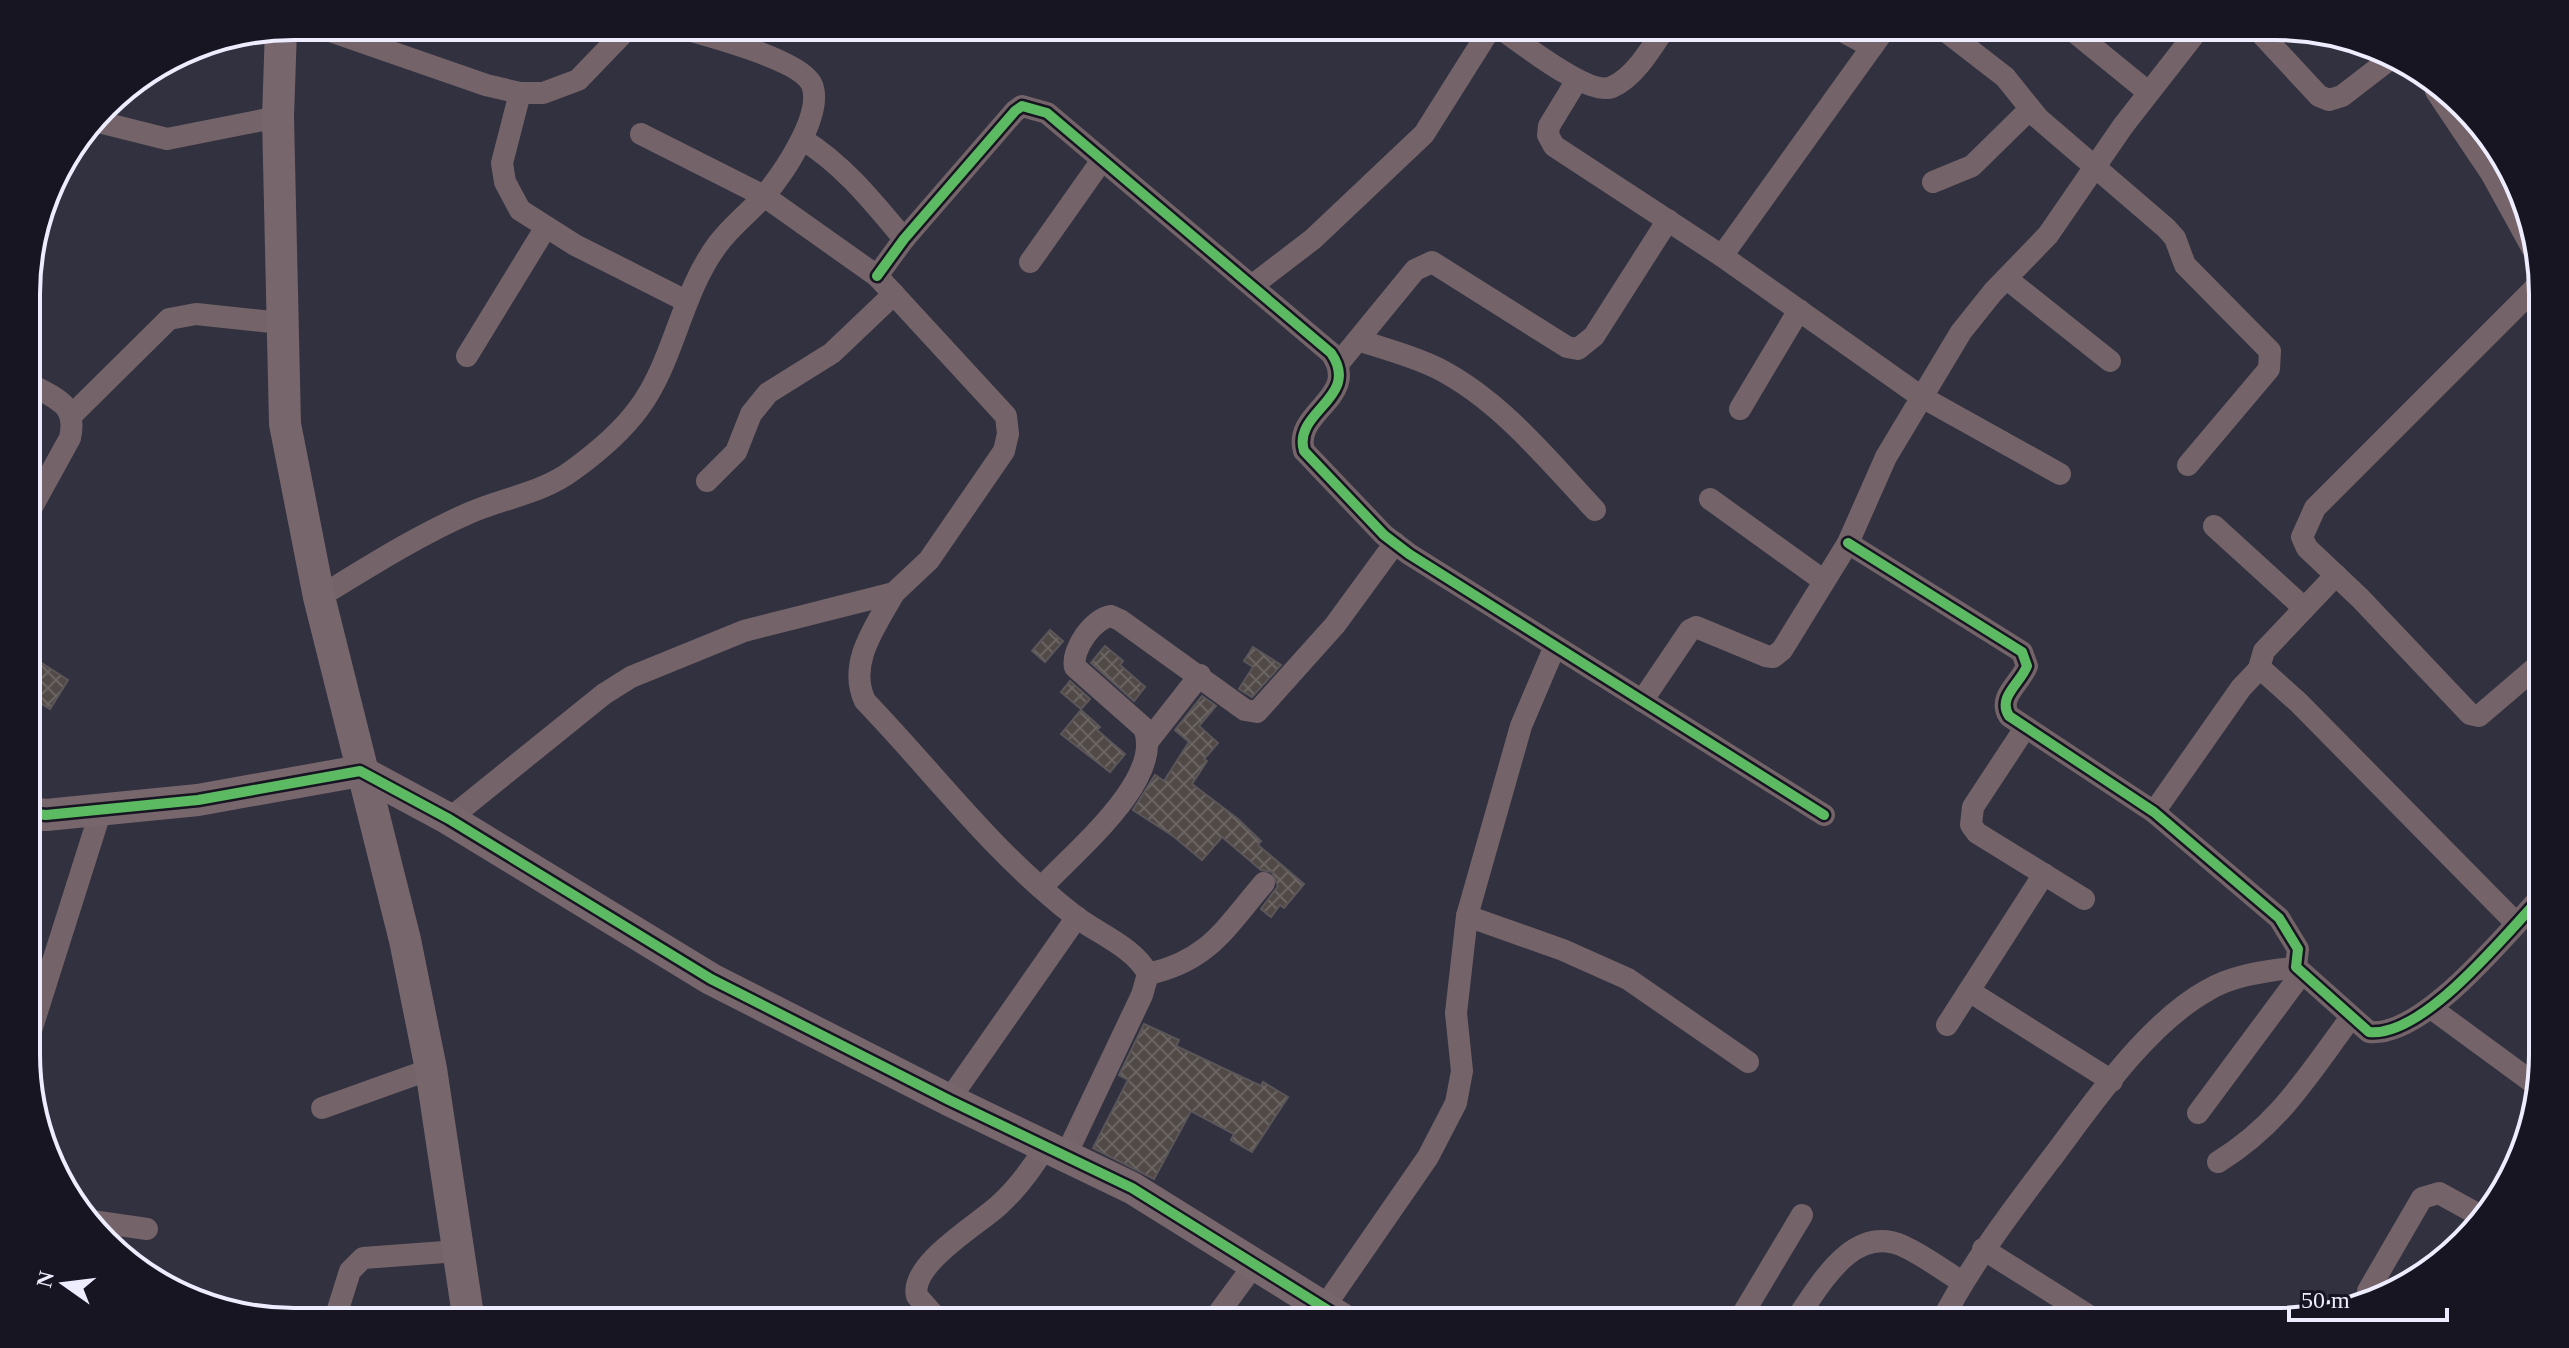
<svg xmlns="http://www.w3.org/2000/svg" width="2569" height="1348" font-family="Georgia,serif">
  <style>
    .building { fill: url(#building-cross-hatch); stroke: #5b5659; stroke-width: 2 }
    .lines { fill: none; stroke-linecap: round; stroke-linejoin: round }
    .street { stroke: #746469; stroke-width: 22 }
    .secondary { stroke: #78666d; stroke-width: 32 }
    .cycleway-casing { stroke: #161521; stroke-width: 15 }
    .cycleway { stroke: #5cba63; stroke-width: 10 }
    .rim { fill: none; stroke: #eeedff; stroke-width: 4 }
  </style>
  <defs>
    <pattern id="building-cross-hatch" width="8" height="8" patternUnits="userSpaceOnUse" patternTransform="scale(2)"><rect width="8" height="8" fill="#514946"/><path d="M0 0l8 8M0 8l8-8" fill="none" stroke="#6a6462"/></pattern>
  </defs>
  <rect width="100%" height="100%" fill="#32313f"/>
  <g class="building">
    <polygon points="1050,630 1063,641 1045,662 1032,651"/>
    <polygon points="1105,646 1123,661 1120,665 1145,687 1134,701 1091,663"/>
    <polygon points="1253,647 1281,665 1252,697 1239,689 1253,667 1244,661"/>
    <polygon points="37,660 68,680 50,709 28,695 27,675"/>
    <polygon points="1070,681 1090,699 1081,709 1061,692"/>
    <polygon points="1202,696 1216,706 1199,726 1218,743 1204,759 1207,761 1192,784 1238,819 1261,841 1258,845 1304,884 1284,908 1280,905 1271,917 1261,909 1278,886 1272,872 1261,870 1222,837 1202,860 1173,836 1133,810 1155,775 1164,781 1189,742 1175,730"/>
    <polygon points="1081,710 1100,727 1097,730 1125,754 1110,772 1061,734"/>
    <polygon points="1144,1024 1179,1040 1176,1046 1261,1086 1263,1082 1288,1097 1252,1152 1231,1140 1234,1134 1191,1111 1154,1179 1093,1148 1128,1080 1119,1075"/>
  </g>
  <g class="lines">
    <g class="street">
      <polyline points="316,26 486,85 520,93 543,93 578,80 630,26"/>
      <path d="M1497,26C1519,41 1588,97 1612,87C1635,77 1653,46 1666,26"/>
      <polyline points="1833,26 1872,47"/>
      <polyline points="1939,26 2005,77 2038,118 2166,228 2175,238 2185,265 2270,351 2269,369 2188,465"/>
      <polyline points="2067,26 2148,92"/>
      <polyline points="2254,26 2319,96 2329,100 2342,96 2390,59 2399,58"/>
      <polyline points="1577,80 1549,126 1548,135 1554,146 1722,256 1920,396 2060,474"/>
      <polyline points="2436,91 2491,173 2541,264"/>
      <polyline points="520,93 502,163 505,182 520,210 575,245 686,301"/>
      <polyline points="95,121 167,139 278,117"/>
      <path d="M802,139C844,165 873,202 904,239"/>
      <polyline points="1933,182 1972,166 2030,109"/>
      <polyline points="1722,256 1887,26"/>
      <polyline points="1030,262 1102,160"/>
      <path d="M877,276L904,239L1015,111L1022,106L1047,113L1331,353C1362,398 1292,411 1304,451L1384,535L1409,554L1824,815"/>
      <polyline points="2007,279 2110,361"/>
      <polyline points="2541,282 2315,508 2302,537 2307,548 2360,598 2470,714 2479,716 2542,662"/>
      <polyline points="1253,285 1313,239 1424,134 1492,26"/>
      <path d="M1358,340C1385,349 1414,356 1439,369C1501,401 1548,460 1595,510"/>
      <polyline points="467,356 546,227"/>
      <polyline points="1338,364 1415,270 1432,262 1567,347 1578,349 1594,336 1668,220"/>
      <path d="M27,382C54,399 78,402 70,438L27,516"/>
      <polyline points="1740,409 1799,310"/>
      <polyline points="73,414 169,319 196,314 281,323"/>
      <polyline points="707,481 736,452 751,414 768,393 832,353 894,294"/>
      <polyline points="1710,499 1824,581"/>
      <polyline points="2214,526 2304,608"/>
      <path d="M1848,543L2022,652L2027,666C2020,684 1997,697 2009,716L2154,812L2279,918L2298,949L2296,967L2369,1032C2424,1038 2506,933 2543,895"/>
      <path d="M894,593C876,626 847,663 865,701C938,777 992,852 1076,917C1099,934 1135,948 1148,974L1142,995L1066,1155"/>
      <path d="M319,597C367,568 415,537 467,514C502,498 541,494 573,470C595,454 623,430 639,408C675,359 681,293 718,244C731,226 749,213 764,196C783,174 821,118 813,88C807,60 701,34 673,26"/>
      <polyline points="2259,668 2264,651 2336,575"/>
      <polyline points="1642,701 1690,630 1696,627 1766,656 1773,657 1782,650 1848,543 1886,457 1961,332 1993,292 2048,235 2123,126 2201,26"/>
      <polyline points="2025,728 1973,807 1971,825 1977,833 2084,899"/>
      <polyline points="1149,740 1200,675"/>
      <polyline points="2154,812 2241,688 2260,668 2299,703 2516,923"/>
      <polyline points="449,819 604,694 631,677 744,631 894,593 929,560 1004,451 1008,434 1006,416 877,276 764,196 641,134"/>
      <path d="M1041,888C1074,852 1165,779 1144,728L1075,667C1071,649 1094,618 1111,616L1120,620L1245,710L1257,712L1335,625L1395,543"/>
      <polyline points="1467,916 1563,950 1628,979 1748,1062"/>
      <path d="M1148,974C1209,961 1226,927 1264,883"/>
      <polyline points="1969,991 2112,1081"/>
      <polyline points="2431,1008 2536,1085"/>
      <polyline points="1947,1025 2044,874"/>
      <polyline points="28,1040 101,810"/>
      <polyline points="949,1100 1077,917"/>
      <polyline points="322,1108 431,1069"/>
      <polyline points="2198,1113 2302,973"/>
      <path d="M2218,1162C2280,1124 2307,1076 2350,1019"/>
      <polyline points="92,1221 147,1229"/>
      <polyline points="1983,1249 2099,1322"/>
      <polyline points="2368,1291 2422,1198 2439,1193 2479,1215"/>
      <polyline points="1325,1306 1428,1157 1456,1103 1462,1071 1456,1013 1467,916 1521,726 1555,646"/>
      <polyline points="334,1322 350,1271 363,1258 458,1251"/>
      <path d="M940,1322L917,1296C909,1265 977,1225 998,1206C1017,1189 1032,1169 1045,1147"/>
      <polyline points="1212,1322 1254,1265"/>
      <polyline points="1738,1322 1802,1215"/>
      <path d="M1794,1322C1819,1288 1851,1223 1903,1246C1923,1255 1943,1270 1962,1282"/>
      <path d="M1941,1322C1973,1261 2013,1209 2054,1155C2095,1100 2148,1023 2208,990C2235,974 2266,972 2296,967"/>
    </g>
    <g class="secondary">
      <polyline points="281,29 278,117 285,424 319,597 405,940 431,1069 469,1322"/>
      <polyline points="28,813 46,815 198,800 360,771 449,819 711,979 949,1100 1132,1188 1347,1322"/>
    </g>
    <g class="cycleway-casing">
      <g id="cycleway">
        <path d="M877,276L904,239L1015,111L1022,106L1047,113L1331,353C1362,398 1292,411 1304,451L1384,535L1409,554L1824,815"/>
        <path d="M1848,543L2022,652L2027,666C2020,684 1997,697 2009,716L2154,812L2279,918L2298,949L2296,967L2369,1032C2424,1038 2506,933 2543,895"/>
        <polyline points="28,813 46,815 198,800 360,771 449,819 711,979 949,1100 1132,1188 1347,1322"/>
      </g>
    </g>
    <use href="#cycleway" class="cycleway"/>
  </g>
  <path d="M0 0H2569V1348H0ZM294 40H2275A254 254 0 0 1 2529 294V1054A254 254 0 0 1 2275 1308H294A254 254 0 0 1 40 1054V294A254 254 0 0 1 294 40Z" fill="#161521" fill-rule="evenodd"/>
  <path class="rim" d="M294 40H2275A254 254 0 0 1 2529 294V1054A254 254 0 0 1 2275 1308H294A254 254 0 0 1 40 1054V294A254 254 0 0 1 294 40Z"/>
  <g transform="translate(64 1284) rotate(284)" stroke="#161521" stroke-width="6" paint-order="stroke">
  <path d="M0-6L14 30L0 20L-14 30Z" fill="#eeedff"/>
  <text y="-12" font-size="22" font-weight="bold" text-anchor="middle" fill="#eeedff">N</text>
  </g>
  <path d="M2289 1308v12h158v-12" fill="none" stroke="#eeedff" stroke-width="4"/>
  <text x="2301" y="1308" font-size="24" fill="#eeedff" stroke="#161521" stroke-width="6" paint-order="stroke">50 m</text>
</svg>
